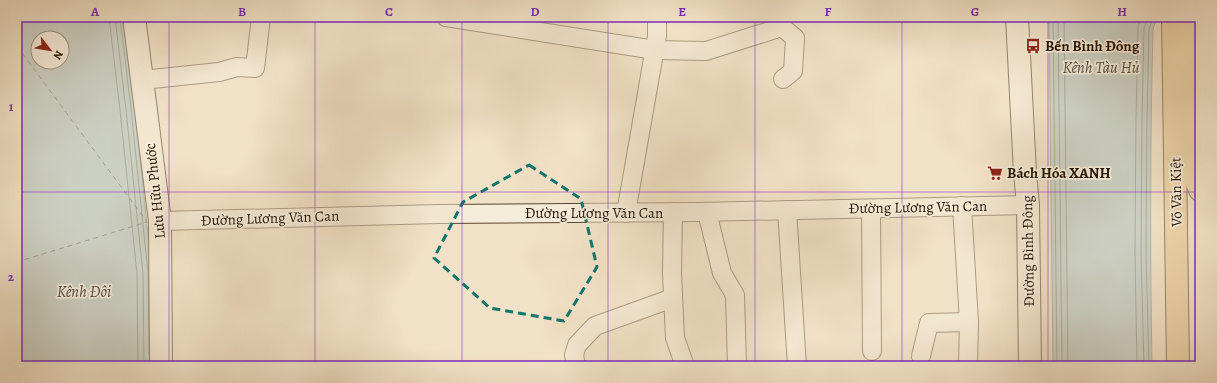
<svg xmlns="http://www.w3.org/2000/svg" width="1217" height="383" font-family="Alegreya,serif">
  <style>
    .water { fill: #9fbbbf; stroke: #6e7873; fill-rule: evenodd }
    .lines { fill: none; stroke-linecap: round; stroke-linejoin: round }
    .shore { stroke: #626860; stroke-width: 1 }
    .ferry { stroke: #4f4e44; stroke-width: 1; stroke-dasharray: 5 4; stroke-linecap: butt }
    .street-casing { stroke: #574732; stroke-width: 20 }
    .secondary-casing { stroke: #241401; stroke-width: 24 }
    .primary-casing { stroke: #241401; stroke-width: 24 }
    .highway-casing { stroke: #241401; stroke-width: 24 }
    .street { stroke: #f6ecda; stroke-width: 18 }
    .secondary { stroke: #f6ecda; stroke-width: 22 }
    .primary { stroke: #e8c083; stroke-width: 22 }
    .highway { stroke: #e8c083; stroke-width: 22 }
    .marked { fill: none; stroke: #0f766e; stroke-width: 3; stroke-dasharray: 8 5; stroke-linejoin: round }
    .grid { fill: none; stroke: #7b2cbf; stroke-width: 1; stroke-opacity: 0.55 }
    .labels { text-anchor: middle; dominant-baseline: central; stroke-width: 3.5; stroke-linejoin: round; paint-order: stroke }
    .poi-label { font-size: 15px; font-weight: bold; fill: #241401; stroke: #f6ecda; text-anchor: start }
    .street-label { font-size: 15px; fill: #241401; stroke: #f6ecda }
    .water-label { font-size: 16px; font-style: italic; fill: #4f4e44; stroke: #f6ecda }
    .neatline { fill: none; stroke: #7b2cbf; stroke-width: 1.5 }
    .grid-label { font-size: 13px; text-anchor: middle; font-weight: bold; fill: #7b2cbf }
  </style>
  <rect width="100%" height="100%" fill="#f1e1c6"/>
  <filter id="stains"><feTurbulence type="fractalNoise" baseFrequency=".005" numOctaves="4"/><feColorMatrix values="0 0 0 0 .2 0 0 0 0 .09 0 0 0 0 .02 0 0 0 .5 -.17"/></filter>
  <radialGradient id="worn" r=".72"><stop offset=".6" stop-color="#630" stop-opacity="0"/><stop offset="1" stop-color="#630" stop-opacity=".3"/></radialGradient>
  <g class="water">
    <path d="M17,17H123L135,109L152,273L153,366H17ZM38,38H62V62H38Z"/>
    <path d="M1049,17H1156V20L1153,29C1150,141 1150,254 1152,366H1053Z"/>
  </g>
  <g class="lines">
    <g class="shore">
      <polyline points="109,17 120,110 137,274 138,366"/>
      <polyline points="115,17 126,110 143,274 144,366"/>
      <polyline points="120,17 131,109 148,273 149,354"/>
      <polyline points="1053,17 1057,366"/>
      <polyline points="1058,17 1062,366"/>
      <polyline points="1064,17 1068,366"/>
      <polyline points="1137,366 1135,254 1136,119 1138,28 1141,17"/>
      <polyline points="1144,366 1141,254 1142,119 1144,28 1148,17"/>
      <polyline points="1149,366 1146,254 1147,119 1149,29 1153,17"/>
    </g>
    <polyline class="ferry" points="17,46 147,222 17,262"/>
    <g class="street-casing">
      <g id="street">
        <polyline points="446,17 655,50 706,51 782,27 795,38 793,71 783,79"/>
        <polyline points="142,80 219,72 237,67 255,68 261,17"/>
        <polyline points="962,206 969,322 968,366"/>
        <polyline points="871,209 872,351"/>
        <polyline points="787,210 797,366"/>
        <polyline points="673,212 672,273 675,338 685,366"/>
        <polyline points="707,212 722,273 735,295 737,366"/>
        <polyline points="626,213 657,36 657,17"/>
        <polyline points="160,221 439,214 698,212 1028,205"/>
        <polyline points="921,356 929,323 969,322"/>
        <polyline points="576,366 574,355 577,345 595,326 673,298"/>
      </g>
    </g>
    <g class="secondary-casing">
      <g id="secondary">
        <polyline points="134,17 160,221 161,366"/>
        <polyline points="1017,17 1025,173 1028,205 1030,366"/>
      </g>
    </g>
    <g class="primary-casing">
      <polyline id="primary" points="1173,17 1178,366"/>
    </g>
    <g class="highway-casing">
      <polyline id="highway" points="1191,17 1193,173 1200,190"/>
    </g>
    <use href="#street" class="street"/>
    <use href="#secondary" class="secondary"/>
    <use href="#primary" class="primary"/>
    <use href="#highway" class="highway"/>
  </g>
  <path d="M0 0H1217V383H0ZM529,165L581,199L597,267L564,321L490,308L434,258L463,202Z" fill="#f1e1c6" fill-opacity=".55" fill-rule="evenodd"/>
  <path class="marked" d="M529,165L581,199L597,267L564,321L490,308L434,258L463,202Z"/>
  <path class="grid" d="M169,17V366M315,17V366M462,17V366M608,17V366M755,17V366M902,17V366M1048,17V366M17,192H1200"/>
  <defs>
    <g id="bus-bare" transform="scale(1.2)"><path d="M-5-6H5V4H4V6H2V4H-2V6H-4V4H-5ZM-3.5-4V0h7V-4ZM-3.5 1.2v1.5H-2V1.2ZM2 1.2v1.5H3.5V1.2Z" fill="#8f2418" stroke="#f6ecda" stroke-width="2.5" paint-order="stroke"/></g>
    <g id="supermarket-bare" transform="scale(1.2)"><path d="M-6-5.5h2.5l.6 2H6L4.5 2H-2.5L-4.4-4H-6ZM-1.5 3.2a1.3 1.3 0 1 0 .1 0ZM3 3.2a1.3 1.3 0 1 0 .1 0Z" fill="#8f2418" stroke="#f6ecda" stroke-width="2.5" paint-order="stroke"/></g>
  </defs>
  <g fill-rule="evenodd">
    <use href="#bus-bare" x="1033" y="46"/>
    <use href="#supermarket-bare" x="995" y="173"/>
  </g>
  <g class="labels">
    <g class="poi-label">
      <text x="1045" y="46">Bến Bình Đông</text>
      <text x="1007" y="173">Bách Hóa XANH</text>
    </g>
    <g class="street-label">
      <text transform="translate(155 191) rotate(-96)">Lưu Hữu Phước</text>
      <text transform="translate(1176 192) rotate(-91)">Võ Văn Kiệt</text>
      <text transform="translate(918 207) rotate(-1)">Đường Lương Văn Can</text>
      <text x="594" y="213">Đường Lương Văn Can</text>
      <text transform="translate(270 218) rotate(-2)">Đường Lương Văn Can</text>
      <text transform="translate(1028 251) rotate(-91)">Đường Bình Đông</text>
    </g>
    <g class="water-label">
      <text x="1101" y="68">Kênh Tàu Hủ</text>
      <text x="84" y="292">Kênh Đôi</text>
    </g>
  </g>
  <rect width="1217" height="383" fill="none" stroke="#f1e1c6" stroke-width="44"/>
  <g transform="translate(50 50) rotate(121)"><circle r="19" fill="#f6ecda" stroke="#a29683"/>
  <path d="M0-3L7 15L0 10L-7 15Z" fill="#8f2418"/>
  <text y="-6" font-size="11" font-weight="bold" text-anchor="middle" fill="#241401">N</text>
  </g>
  <rect x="22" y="22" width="1173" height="339" class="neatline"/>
  <g class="grid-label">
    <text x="95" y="16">A</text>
    <text x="242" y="16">B</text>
    <text x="389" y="16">C</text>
    <text x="535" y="16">D</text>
    <text x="682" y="16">E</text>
    <text x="828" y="16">F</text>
    <text x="975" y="16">G</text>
    <text x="1122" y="16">H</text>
    <text x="11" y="111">1</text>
    <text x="11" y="281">2</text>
  </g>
  <rect width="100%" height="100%" filter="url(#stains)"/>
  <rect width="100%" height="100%" fill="url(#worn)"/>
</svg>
